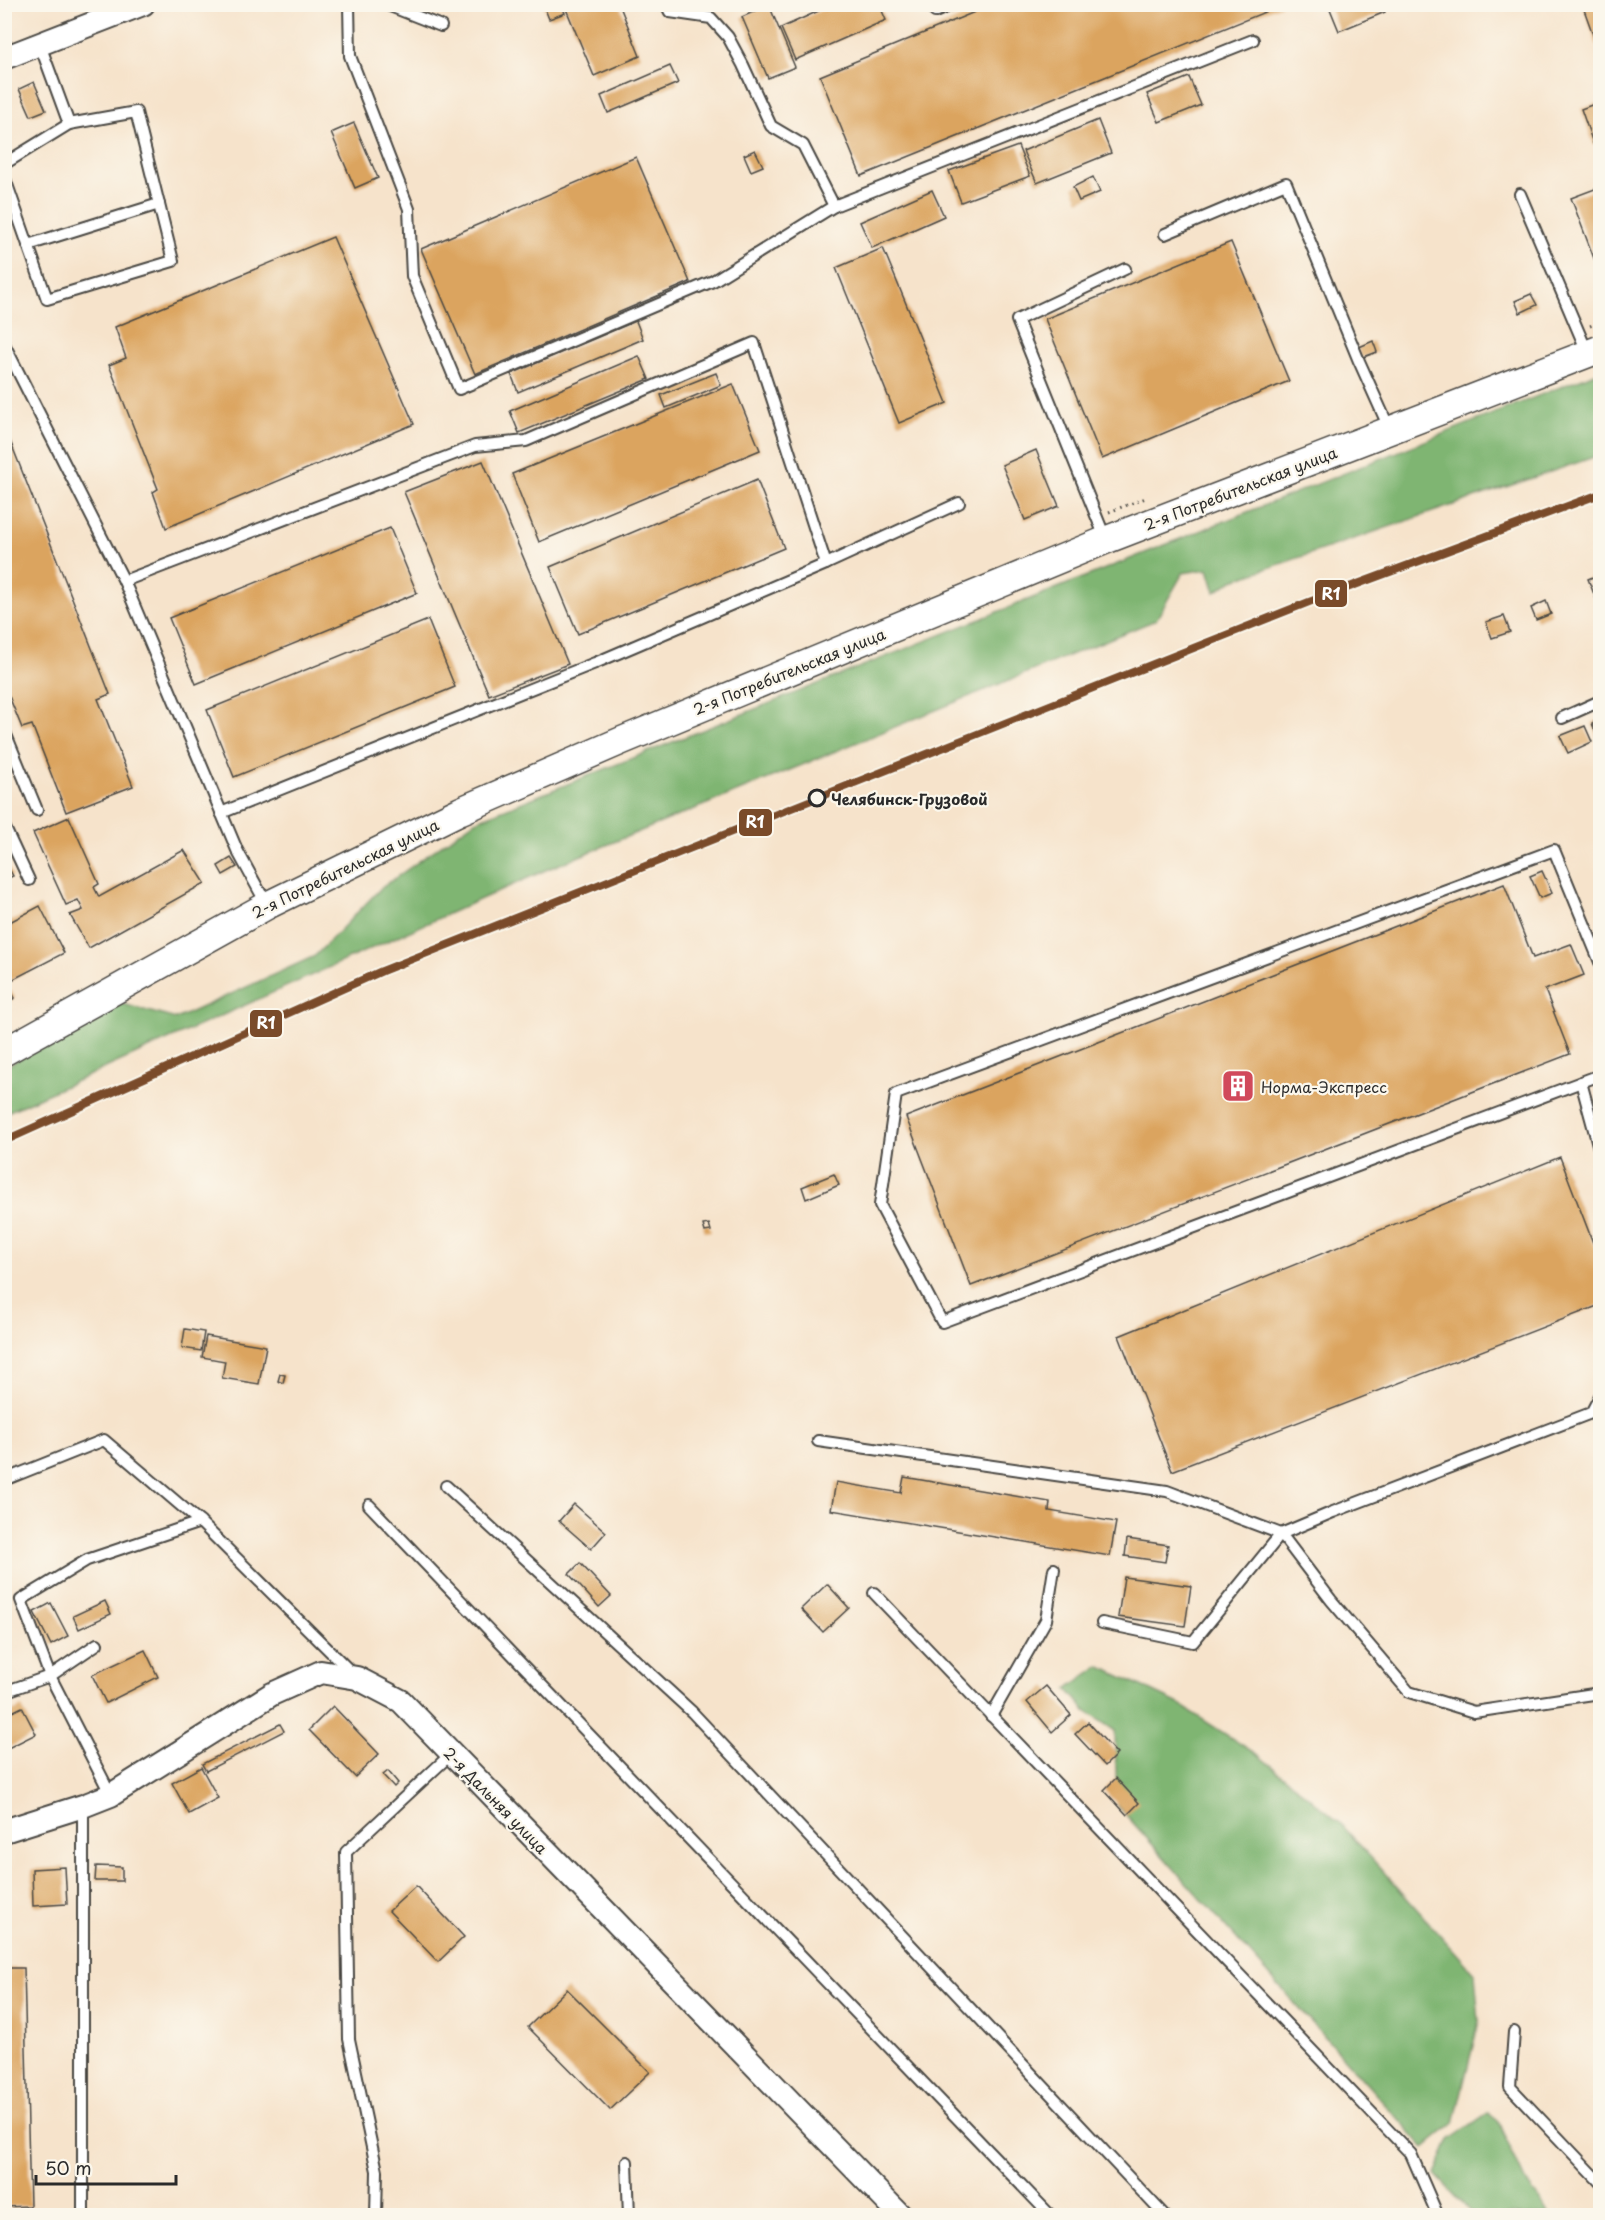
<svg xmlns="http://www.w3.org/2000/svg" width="1605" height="2220" font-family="'Playpen Sans',sans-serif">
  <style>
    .forest { fill: #7fb572; stroke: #55704e; stroke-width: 1.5 }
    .building { fill: #dba45f }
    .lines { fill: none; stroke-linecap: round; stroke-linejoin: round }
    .service-casing { stroke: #494743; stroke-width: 14 }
    .minor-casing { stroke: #494743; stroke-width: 26 }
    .tertiary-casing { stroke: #494743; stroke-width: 30 }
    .path { stroke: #494743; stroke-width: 3; stroke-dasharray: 1.5 4.5; stroke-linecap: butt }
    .service { stroke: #fff; stroke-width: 10 }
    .minor { stroke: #fff; stroke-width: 22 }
    .tertiary { stroke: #fff; stroke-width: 27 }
    .rail-1-casing { stroke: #fbf7ec; stroke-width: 12 }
    .rail-1 { stroke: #7a4b2a; stroke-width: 8 }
    .stop-dot { fill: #fbf7ec; stroke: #2b2b2b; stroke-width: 3 }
    .labels { text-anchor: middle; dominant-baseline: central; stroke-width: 4.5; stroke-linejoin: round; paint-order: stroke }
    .street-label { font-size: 15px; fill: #2b2b2b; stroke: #fbf7ec }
    .stop-label { font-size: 15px; font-weight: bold; fill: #2b2b2b; stroke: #fbf7ec; text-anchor: start }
    .poi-label { font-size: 15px; fill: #2b2b2b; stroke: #fbf7ec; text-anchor: start }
    .line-badge { stroke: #fbf7ec; stroke-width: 2 }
    .badge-label { font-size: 16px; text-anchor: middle; font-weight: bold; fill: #fff }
  </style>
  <rect width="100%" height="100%" fill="#fbf7ec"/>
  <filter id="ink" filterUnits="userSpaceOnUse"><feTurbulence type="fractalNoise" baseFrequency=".0167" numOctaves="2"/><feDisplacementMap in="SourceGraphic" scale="12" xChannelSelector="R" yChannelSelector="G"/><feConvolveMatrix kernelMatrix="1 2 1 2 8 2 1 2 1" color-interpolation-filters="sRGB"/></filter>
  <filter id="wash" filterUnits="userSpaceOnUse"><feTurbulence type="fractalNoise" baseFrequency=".008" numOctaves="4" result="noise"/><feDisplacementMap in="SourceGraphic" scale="24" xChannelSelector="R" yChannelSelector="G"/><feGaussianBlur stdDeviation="1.35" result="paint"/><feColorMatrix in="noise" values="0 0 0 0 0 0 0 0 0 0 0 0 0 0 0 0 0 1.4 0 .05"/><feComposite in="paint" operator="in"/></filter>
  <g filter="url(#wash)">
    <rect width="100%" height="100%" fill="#f6e3cb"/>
    <g class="forest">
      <polygon points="1600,371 1600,455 1233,580 1215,592 1208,569 1183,573 1156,620 548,869 5,1113 4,1068 116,1002 176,1019 315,956 380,889 475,821"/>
      <polygon points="1099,1666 1177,1703 1258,1755 1340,1823 1475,1974 1479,2021 1454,2123 1424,2148 1117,1805 1115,1731 1086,1711 1067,1689"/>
      <polygon points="1488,2113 1498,2121 1525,2180 1550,2215 1473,2215 1435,2174 1450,2139"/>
    </g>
    <g id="blocks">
      <g class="building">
        <polygon points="543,4 561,4 565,13 549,19"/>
        <polygon points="564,4 619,4 640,56 594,76"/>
        <polygon points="834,4 879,4 886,20 795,60 781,28"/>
        <polygon points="994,4 1282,4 1282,5 861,176 820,76"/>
        <polygon points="1328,4 1382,4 1385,12 1339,31"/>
        <polygon points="1582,4 1596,4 1600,18 1600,54"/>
        <polygon points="769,5 795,67 768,78 742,17"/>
        <polygon points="670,66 678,83 608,113 601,96"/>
        <polygon points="1189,77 1201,105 1159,122 1147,94"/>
        <polygon points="34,82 46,110 31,116 19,89"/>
        <polygon points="1597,103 1600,113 1600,143 1594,146 1581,109"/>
        <polygon points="1098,120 1111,153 1037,183 1023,151"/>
        <polygon points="354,123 378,178 355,188 331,133"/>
        <polygon points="1018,146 1030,176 961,202 949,171"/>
        <polygon points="755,150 763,166 751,171 744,155"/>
        <polygon points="636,157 690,282 475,374 421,249"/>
        <polygon points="1093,177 1100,192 1079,201 1073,187"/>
        <polygon points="1600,187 1600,274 1571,198"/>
        <polygon points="932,190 944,216 872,248 860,222"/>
        <polygon points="333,237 414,424 166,528 153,492 158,489 109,365 126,358 115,327"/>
        <polygon points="1231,242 1289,381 1102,459 1045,319"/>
        <polygon points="883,248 947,403 899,423 836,268"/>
        <polygon points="1531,294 1537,305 1520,313 1515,301"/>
        <polygon points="636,321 643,339 518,392 511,374"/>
        <polygon points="1373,341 1377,352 1361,358 1357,348"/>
        <polygon points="639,356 649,379 519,433 510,411"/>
        <polygon points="716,373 721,385 666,408 661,395"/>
        <polygon points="733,384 760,450 539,542 512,474"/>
        <polygon points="5,428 110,694 98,699 133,786 66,812 32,725 22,728 4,684"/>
        <polygon points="1036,450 1059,506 1025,520 1002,465"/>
        <polygon points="483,461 568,664 489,695 404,492"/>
        <polygon points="757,480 784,548 578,634 550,567"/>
        <polygon points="390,528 417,593 196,684 169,618"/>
        <polygon points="1600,574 1600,598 1596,599 1588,579"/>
        <polygon points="1546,601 1551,614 1536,620 1531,608"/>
        <polygon points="1504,616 1510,632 1492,638 1486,622"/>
        <polygon points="428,620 455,687 234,777 207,710"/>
        <polygon points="1600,719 1600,744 1592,723"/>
        <polygon points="1585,726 1592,742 1568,753 1560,736"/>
        <polygon points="69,817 99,884 94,887 99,897 184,850 205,883 89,948 70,915 83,910 78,900 66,905 33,833"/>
        <polygon points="231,858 237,867 223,875 218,866"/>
        <polygon points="4,860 13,876 4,880"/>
        <polygon points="1542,871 1552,893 1540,898 1530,876"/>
        <polygon points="1504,884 1533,958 1571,944 1584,975 1545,990 1570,1054 971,1286 906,1117"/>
        <polygon points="40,906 64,953 4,984 4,925"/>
        <polygon points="11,991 15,998 4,1004 4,995"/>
        <polygon points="1560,1157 1600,1261 1600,1305 1172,1471 1119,1336"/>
        <polygon points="834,1174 839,1185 806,1199 802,1187"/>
        <polygon points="709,1224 711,1231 705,1232 703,1225"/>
        <polygon points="185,1329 204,1332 201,1351 182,1348"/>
        <polygon points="206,1336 266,1346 259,1384 222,1378 225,1361 202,1357"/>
        <polygon points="280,1374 285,1375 283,1383 278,1381"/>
        <polygon points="904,1477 1050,1502 1049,1511 1116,1522 1110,1556 831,1510 836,1482 901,1493"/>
        <polygon points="574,1504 606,1532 591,1549 559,1521"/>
        <polygon points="1127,1539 1168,1545 1165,1562 1125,1556"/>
        <polygon points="580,1563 611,1596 599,1607 569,1574"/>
        <polygon points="1124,1577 1191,1586 1185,1626 1118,1617"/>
        <polygon points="827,1584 849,1608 823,1632 801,1609"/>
        <polygon points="105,1601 111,1614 79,1629 73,1616"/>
        <polygon points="51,1603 68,1636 51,1645 34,1612"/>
        <polygon points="145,1650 158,1677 106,1703 92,1675"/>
        <polygon points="1046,1686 1071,1715 1052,1732 1027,1702"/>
        <polygon points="333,1706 379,1754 355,1777 309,1730"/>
        <polygon points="22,1707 36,1734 4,1750 4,1716"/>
        <polygon points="1088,1722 1117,1754 1105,1766 1075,1734"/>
        <polygon points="280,1724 284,1731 206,1771 202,1764"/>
        <polygon points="201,1767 218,1798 189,1814 172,1783"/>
        <polygon points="388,1771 398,1783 394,1787 383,1775"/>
        <polygon points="1116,1778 1139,1803 1127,1815 1104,1790"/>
        <polygon points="96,1866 122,1867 122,1881 95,1881"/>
        <polygon points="65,1867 67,1904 33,1906 32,1869"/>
        <polygon points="416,1886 464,1937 438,1962 389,1911"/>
        <polygon points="4,1968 24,1968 30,2206 4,2207"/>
        <polygon points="567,1989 650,2072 610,2110 528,2027"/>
      </g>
    </g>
  </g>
  <g filter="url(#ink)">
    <use href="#blocks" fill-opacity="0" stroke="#494743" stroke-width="1.5"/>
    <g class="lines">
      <g class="service-casing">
        <g id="service">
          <polyline points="349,4 350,56 409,209 412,276 459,389 713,281 834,206"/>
          <polyline points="385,4 441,26"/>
          <polyline points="666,4 670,12 711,18 728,37 743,65 771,126 803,145 834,206 1253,40"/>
          <polyline points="935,12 953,4"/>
          <polyline points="4,164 69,124 40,45"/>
          <polyline points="4,176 47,299 173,261 136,112 69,124"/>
          <polyline points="1520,194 1588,354"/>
          <polyline points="1165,234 1286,183 1359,361 1390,430"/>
          <polyline points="28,245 159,204"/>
          <polyline points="4,344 124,581 237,850 267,905"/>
          <polyline points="1106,540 1017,320 1125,269"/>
          <polyline points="826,564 959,503"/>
          <polyline points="124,581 475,446 526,441 754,343 826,564 595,663 221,813"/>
          <polyline points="1562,718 1600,701"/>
          <polyline points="4,730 37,810"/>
          <polyline points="4,826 29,880"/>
          <polyline points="1600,962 1554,850 896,1094 880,1205 942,1322 1600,1075"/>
          <polyline points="1581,1082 1600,1152"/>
          <polyline points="1600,1396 1591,1413 1333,1512 1281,1534 1331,1600 1409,1692 1474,1712 1600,1693"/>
          <polyline points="818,1441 1167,1491 1281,1534 1193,1642 1102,1623"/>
          <polyline points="4,1480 104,1440 200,1522 353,1674"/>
          <polyline points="446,1486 692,1712 1165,2216"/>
          <polyline points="369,1505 1051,2216"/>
          <polyline points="874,1593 1411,2154 1438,2216"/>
          <polyline points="4,1692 50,1676 97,1644"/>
          <polyline points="991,1716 1046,1620 1054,1569"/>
          <polyline points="111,1795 50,1676 21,1600 87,1560 200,1522"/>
          <polyline points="83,1806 83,2216"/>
          <polyline points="1514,2032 1510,2087 1600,2182"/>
          <polyline points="627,2162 629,2216"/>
          <polyline points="376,2216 377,2171 349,2039 346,1852 451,1754"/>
        </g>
      </g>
      <g class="minor-casing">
        <g id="minor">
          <polyline points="4,58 143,4"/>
          <polyline points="4,1831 83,1806 111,1795 272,1694 321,1672 357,1678 401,1701 901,2216"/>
        </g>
      </g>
      <g class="tertiary-casing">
        <polyline id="tertiary" points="4,1052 268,905 460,811 621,741 1106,540 1600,349"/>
      </g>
      <g class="path">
        <polyline points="1590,326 1600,322"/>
        <polyline points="1109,512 1148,497"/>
      </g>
      <use href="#service" class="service"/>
      <use href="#minor" class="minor"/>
      <use href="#tertiary" class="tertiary"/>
      <g class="rail-1-casing">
        <polyline id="rail-1" points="4,1141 382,971 1309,602 1600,494"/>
      </g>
      <use href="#rail-1" class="rail-1"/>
    </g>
  </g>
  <defs>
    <g id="building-square" transform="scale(1.725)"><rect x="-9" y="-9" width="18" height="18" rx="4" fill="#d1495b" stroke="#fbf7ec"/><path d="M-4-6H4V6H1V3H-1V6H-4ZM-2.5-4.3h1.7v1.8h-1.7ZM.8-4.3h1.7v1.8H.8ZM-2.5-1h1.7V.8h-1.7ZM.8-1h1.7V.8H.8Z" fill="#fff"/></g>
  </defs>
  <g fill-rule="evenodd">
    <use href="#building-square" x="1238" y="1086"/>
  </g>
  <circle class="stop-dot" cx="817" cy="798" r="8"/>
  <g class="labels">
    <g class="street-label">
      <text transform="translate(1240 488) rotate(-21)">2-я Потребительская улица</text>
      <text transform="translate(789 671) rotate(-22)">2-я Потребительская улица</text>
      <text transform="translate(345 868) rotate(-26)">2-я Потребительская улица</text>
      <text transform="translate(496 1800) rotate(46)">2-я Дальняя улица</text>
    </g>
    <g class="stop-label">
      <text x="831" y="798">Челябинск-Грузовой</text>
    </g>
    <g class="poi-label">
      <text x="1261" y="1086">Норма-Экспресс</text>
    </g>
  </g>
  <g class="line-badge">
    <rect x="1314" y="579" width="34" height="29" rx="6" fill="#7a4b2a"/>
    <rect x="738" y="808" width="35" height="29" rx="6" fill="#7a4b2a"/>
    <rect x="249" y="1009" width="34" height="29" rx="6" fill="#7a4b2a"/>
  </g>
  <g class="badge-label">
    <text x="1331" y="600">R1</text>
    <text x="755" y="828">R1</text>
    <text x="266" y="1029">R1</text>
  </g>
  <rect width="1605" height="2220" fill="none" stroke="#fbf7ec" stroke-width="24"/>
  <path d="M36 2175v9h140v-9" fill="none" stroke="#2b2b2b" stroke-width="3"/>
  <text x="45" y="2175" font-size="18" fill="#2b2b2b" stroke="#fbf7ec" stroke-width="4.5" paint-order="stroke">50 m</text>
</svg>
